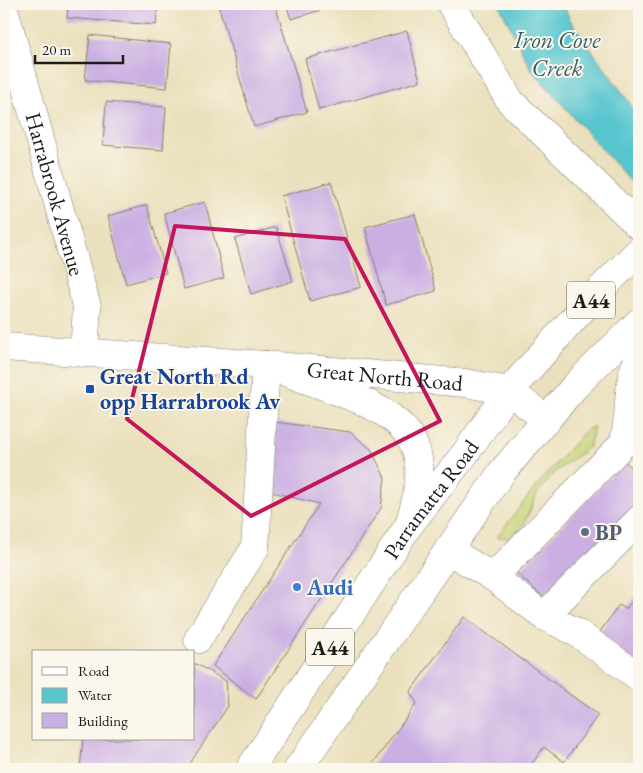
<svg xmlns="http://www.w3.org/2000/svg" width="643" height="773" font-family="'EB Garamond',serif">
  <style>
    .green { fill: #c4d274; stroke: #707748 }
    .water { fill: #59c6cf; stroke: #3a7176 }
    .building { fill: #caafe3 }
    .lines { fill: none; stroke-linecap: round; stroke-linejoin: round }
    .minor-casing { stroke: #847e6c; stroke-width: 29 }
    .major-casing { stroke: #847e6c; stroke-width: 29 }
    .highway-casing { stroke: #847e6c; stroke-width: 29 }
    .minor { stroke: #fff; stroke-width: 28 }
    .major { stroke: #fff; stroke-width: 28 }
    .highway { stroke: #fff; stroke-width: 28 }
    .marked { fill: none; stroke: #c2185b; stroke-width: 4; stroke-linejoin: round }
    .transit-dot { fill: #1a4fb4; stroke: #fbf7ec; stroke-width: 2 }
    .service-dot { fill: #5c6f8a; stroke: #fbf7ec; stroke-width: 2 }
    .shop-dot { fill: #3f7fe0; stroke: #fbf7ec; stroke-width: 2 }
    .labels { text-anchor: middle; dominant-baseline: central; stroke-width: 4; stroke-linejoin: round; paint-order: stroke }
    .shield { fill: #fbf7ec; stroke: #5f5e5a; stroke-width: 1 }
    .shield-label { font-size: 21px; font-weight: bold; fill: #1c1c1c }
    .street-label { font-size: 22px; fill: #1c1c1c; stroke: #fbf7ec }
    .transit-label { font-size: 22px; font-weight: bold; fill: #164399; stroke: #fbf7ec; text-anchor: start }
    .service-label { font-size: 22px; font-weight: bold; fill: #4e5e75; stroke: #fbf7ec; text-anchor: start }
    .shop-label { font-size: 22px; font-weight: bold; fill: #366cbe; stroke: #fbf7ec; text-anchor: start }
    .water-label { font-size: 24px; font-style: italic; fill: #346064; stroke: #fbf7ec }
  </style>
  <rect width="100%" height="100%" fill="#fbf7ec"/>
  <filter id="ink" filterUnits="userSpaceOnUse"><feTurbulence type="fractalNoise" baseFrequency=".02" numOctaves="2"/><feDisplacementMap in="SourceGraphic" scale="10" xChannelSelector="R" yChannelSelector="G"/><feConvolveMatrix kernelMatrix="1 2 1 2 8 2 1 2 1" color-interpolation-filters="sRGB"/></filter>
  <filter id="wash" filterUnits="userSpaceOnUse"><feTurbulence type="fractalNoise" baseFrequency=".0096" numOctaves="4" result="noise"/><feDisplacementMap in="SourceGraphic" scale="20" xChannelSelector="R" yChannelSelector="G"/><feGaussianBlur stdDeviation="1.12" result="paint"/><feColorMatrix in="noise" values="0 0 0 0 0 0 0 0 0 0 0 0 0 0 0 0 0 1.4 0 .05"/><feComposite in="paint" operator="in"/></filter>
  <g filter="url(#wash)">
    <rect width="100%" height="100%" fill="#ebe0bd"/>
    <polygon class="green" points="594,427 589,447 556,471 538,492 524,524 516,533 509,538 497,537 537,485 587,429"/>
    <polygon class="water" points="499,4 563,4 570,20 639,116 639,191 531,69"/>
    <g id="blocks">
      <g class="building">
        <polygon points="68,4 158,4 156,25 67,18"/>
        <polygon points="218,4 275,4 307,112 254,127"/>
        <polygon points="286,4 341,4 291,19"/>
        <polygon points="407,31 420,81 319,110 305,59"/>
        <polygon points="90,35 171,44 167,88 85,80"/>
        <polygon points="106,102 166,107 163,150 103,145"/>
        <polygon points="331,182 361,287 310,301 281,196"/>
        <polygon points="205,202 224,278 184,289 164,213"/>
        <polygon points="147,205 166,273 126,284 108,216"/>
        <polygon points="415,214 436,291 386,305 365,227"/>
        <polygon points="276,227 293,281 251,294 235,239"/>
        <polygon points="275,422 350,432 371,449 385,478 381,508 256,699 213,666 319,504 268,491"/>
        <polygon points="625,461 639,475 639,505 547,601 517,573"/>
        <polygon points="639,591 639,667 597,636 619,605 626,609"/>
        <polygon points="464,617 598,715 564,762 544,747 528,769 369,769 417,703 410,692"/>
        <polygon points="194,663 226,681 228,706 186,769 80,769 83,739 194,739"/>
      </g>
    </g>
  </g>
  <g filter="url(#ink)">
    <use href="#blocks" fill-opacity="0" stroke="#847e6c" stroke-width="1"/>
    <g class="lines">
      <g class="minor-casing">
        <g id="minor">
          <polyline points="451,4 510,101 639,226"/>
          <path id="s1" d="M4,9L87,307L84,353"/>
          <polyline points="448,550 493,577 544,616 576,632 639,677"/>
          <path d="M493,577L623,444C632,416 625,384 639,358"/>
          <polyline points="544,616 639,520"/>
          <polyline points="198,639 255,548 266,365"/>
        </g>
      </g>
      <g class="major-casing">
        <g id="major">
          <path id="s2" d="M4,347L266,365L465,383L509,391L547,420"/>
        </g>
      </g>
      <g class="highway-casing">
        <g id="highway">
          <path d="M266,365C290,374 314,382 337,391C406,416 435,442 411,518"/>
          <path id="s3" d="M250,769L409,525L464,455L509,391L593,297L639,251"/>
          <polyline points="298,769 502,472 575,386 639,322"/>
        </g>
      </g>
      <use href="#minor" class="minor"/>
      <use href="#major" class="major"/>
      <use href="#highway" class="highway"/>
    </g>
  </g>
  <path class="marked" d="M175,226L345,239L440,421L251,516L127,419Z"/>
  <rect class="transit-dot" x="85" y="384" width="10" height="10" rx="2.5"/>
  <circle class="service-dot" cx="585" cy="532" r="5"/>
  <circle class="shop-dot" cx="297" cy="587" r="5"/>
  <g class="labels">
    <g class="shield">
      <rect x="567" y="281.5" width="48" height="37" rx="4"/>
      <rect x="306" y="628.5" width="48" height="37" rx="4"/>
    </g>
    <g class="shield-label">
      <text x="591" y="300">A44</text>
      <text x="330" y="647">A44</text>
    </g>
    <g class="street-label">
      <text stroke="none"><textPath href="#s1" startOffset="192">Harrabrook Avenue</textPath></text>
      <text stroke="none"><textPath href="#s2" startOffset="382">Great North Road</textPath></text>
      <text stroke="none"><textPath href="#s3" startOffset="325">Parramatta Road</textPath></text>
    </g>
    <g class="transit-label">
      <text x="100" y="376">Great North Rd<tspan x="100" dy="25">opp Harrabrook Av</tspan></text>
    </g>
    <g class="service-label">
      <text x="595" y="532">BP</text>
    </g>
    <g class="shop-label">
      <text x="307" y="587">Audi</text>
    </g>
    <g class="water-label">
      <text x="557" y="39">Iron Cove<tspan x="557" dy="28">Creek</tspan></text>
    </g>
  </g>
  <rect width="643" height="773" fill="none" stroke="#fbf7ec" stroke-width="20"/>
  <rect x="32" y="650" width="162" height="90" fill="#fbf7ec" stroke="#a29f99"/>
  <rect x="42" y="667" width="25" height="8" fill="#ffffff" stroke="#a29f99"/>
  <text x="78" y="676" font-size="15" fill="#1c1c1c">Road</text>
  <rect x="42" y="688" width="25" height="15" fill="#59c6cf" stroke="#a29f99"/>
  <text x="78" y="700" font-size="15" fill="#1c1c1c">Water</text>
  <rect x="42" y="713" width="25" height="15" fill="#caafe3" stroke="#a29f99"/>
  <text x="78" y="726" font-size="15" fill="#1c1c1c">Building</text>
  <path d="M35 55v8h88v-8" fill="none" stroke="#1c1c1c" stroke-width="2.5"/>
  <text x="42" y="55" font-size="15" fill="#1c1c1c" stroke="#fbf7ec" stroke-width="4" paint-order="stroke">20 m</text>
</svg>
